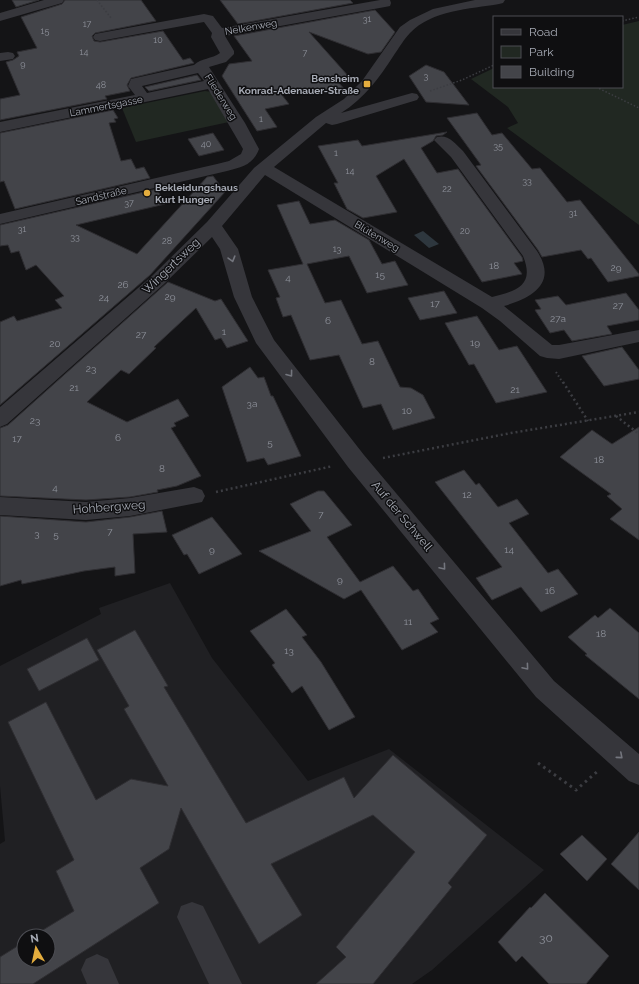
<svg xmlns="http://www.w3.org/2000/svg" width="639" height="984" font-family="Raleway,sans-serif">
  <style>
    .built { fill: #202023; fill-rule: evenodd }
    .green { fill: #212822 }
    .water { fill: #2e373e }
    .building { fill: #434449; stroke: #2f2e32 }
    .lines { fill: none; stroke-linecap: round; stroke-linejoin: round }
    .path-far3 { stroke: #3c3d42; stroke-width: 1.5; stroke-dasharray: 1.5 2; stroke-linecap: butt }
    .path-far2 { stroke: #3c3d42; stroke-width: 2; stroke-dasharray: 1.5 2.5; stroke-linecap: butt }
    .path-far1 { stroke: #3c3d42; stroke-width: 2.5; stroke-dasharray: 2 3; stroke-linecap: butt }
    .path { stroke: #3c3d42; stroke-width: 3; stroke-dasharray: 2.5 4; stroke-linecap: butt }
    .minor { fill: #36363b; fill-rule: evenodd }
    .oneway { stroke: #74767e }
    .poi-dot { fill: #e4ad3e; stroke: #0f0f11; stroke-width: 1.5 }
    .labels { text-anchor: middle; dominant-baseline: central; stroke-width: 3; stroke-linejoin: round; paint-order: stroke }
    .far-number-label { font-size: 9px; fill: #8e919a }
    .far-street-label { font-size: 10px; fill: #a7abb5; stroke: #0f0f11 }
    .far-poi-label { font-size: 10px; font-weight: bold; fill: #a7abb5; stroke: #0f0f11; text-anchor: end }
    .number-label { font-size: 10px; fill: #8e919a }
    .street-label { font-size: 12px; fill: #a7abb5; stroke: #0f0f11 }
    .near-number-label { font-size: 12px; fill: #8e919a }
  </style>
  <rect width="100%" height="100%" fill="#141416"/>
  <path class="built" d="M170,583L212,658L308,781L389,749L544,870L432,970L412,984H0V844L5,841L0,786V666L101,614L99,608ZM24,936H48V960H24Z"/>
  <g class="green">
    <polygon points="639,21 639,225 507,128 518,123 508,107 471,79 494,68 494,87 622,87 622,25"/>
    <polygon points="205,91 212,92 229,122 136,142 122,108"/>
  </g>
  <polygon class="water" points="423,231 439,244 429,248 414,235"/>
  <g class="building">
    <polygon points="12,0 39,0 16,7"/>
    <polygon points="65,0 141,0 156,21 95,33 92,36 94,41 100,42 163,31 183,60 190,58 194,63 131,78 127,85 130,91 105,96 107,99 0,120 0,99 20,95 6,62 13,60 19,56 17,52 37,48 21,17 62,4"/>
    <polygon points="220,0 350,0 353,3 238,24"/>
    <polygon points="375,10 395,32 381,52 368,54 309,32 350,78 337,81 348,93 346,95 278,90 289,104 265,109 277,127 257,131 222,76 229,64 252,61 234,36"/>
    <polygon points="426,65 444,72 469,105 426,102 409,76"/>
    <polygon points="197,75 201,80 149,91 145,87"/>
    <polygon points="113,110 118,118 114,119 116,122 109,123 121,161 131,159 136,169 144,167 150,178 15,209 4,181 0,182 0,133"/>
    <polygon points="477,113 492,135 502,133 532,169 540,168 567,202 580,200 639,274 639,276 608,282 591,258 588,259 581,250 542,257 538,250 476,166 481,165 447,118"/>
    <polygon points="447,132 443,135 436,136 433,141 421,148 437,173 458,169 522,257 523,261 514,263 522,274 482,282 404,159 376,176 397,212 363,218 347,209 334,183 338,183 318,146 358,140 362,146"/>
    <polygon points="213,133 224,150 199,156 188,139"/>
    <polygon points="213,176 225,192 150,275 0,405 0,322 14,316 17,321 62,308 55,300 64,296 36,265 26,270 19,251 11,253 8,245 0,246 0,225 157,189 165,204 76,225 137,254 207,177"/>
    <polygon points="299,201 310,224 335,220 369,240 382,264 395,261 408,285 367,293 349,256 307,264 325,303 341,300 362,344 378,341 400,387 411,388 423,395 435,418 393,430 381,404 363,408 339,355 310,360 291,315 283,317 276,298 280,297 268,270 303,264 277,205"/>
    <polygon points="168,282 215,301 221,299 248,341 227,348 221,338 215,340 196,308 154,347 156,348 129,374 121,370 87,402 127,422 178,399 189,416 174,423 176,426 171,428 201,476 177,486 157,490 158,492 130,497 86,500 0,496 0,428 8,425"/>
    <polygon points="444,291 457,313 420,320 408,298"/>
    <polygon points="626,293 639,310 639,320 607,326 612,334 572,341 564,330 550,333 535,310 541,309 535,300 558,296 566,305"/>
    <polygon points="477,316 499,350 517,346 547,392 496,403 474,364 469,365 445,323"/>
    <polygon points="622,347 639,370 639,379 604,386 582,356"/>
    <polygon points="250,367 258,378 264,377 271,396 273,396 301,456 268,465 264,458 247,462 222,387"/>
    <polygon points="639,427 639,540 610,519 622,509 607,496 611,494 560,457 592,430 612,444"/>
    <polygon points="464,470 476,485 479,483 498,507 517,499 529,514 509,523 548,573 558,569 578,594 541,612 521,587 492,600 476,578 502,567 435,482"/>
    <polygon points="318,491 324,491 352,525 327,537 360,582 393,566 413,591 418,589 439,619 430,623 438,632 402,650 361,590 344,599 259,551 311,531 290,504"/>
    <polygon points="162,511 167,532 133,534 135,573 115,576 115,567 84,571 22,584 21,580 0,586 0,516 86,522 130,517"/>
    <polygon points="212,517 242,554 199,574 187,554 184,555 172,535"/>
    <polygon points="610,608 639,633 639,699 585,655 587,654 568,637 595,615 598,618"/>
    <polygon points="286,609 307,635 302,637 321,662 355,717 329,730 302,686 292,693 272,665 275,663 250,631"/>
    <polygon points="135,630 168,686 164,687 246,823 344,777 354,798 393,755 487,835 448,883 452,887 373,984 316,984 346,957 336,947 415,852 373,815 271,864 302,915 259,944 181,808 169,849 140,868 159,903 33,984 0,984 0,957 24,942 24,960 48,960 48,936 33,936 74,911 56,871 74,860 8,722 46,702 96,800 131,779 168,786 124,709 129,706 97,650"/>
    <polygon points="87,638 99,660 39,691 27,669"/>
    <polygon points="639,832 639,890 611,864"/>
    <polygon points="582,835 607,859 587,881 560,854"/>
    <polygon points="545,893 609,956 586,984 549,984 522,956 516,962 498,942 530,907 531,908"/>
  </g>
  <g class="lines">
    <g class="path-far3">
      <polyline points="97,0 111,18"/>
      <polyline points="622,21 639,17"/>
      <polyline points="596,87 639,108"/>
      <polyline points="430,91 462,80 494,65"/>
    </g>
    <polyline class="path-far2" points="556,372 563,383"/>
    <g class="path-far1">
      <polyline points="563,382 588,421"/>
      <polyline points="616,416 639,434"/>
      <polyline points="383,458 511,433 639,412"/>
      <polyline points="216,492 333,466"/>
    </g>
    <polyline class="path" points="538,763 576,790 599,770"/>
    <g class="minor">
      <polygon points="44,0 64,0 62,3 0,21 0,13"/>
      <path d="M380,0H390L391,3L390,6L385,7L225,36L234,51V54L226,62L209,67L245,123L259,149C253,165 242,167 227,171L0,224V214L217,164L229,161L241,154L243,149L208,89L0,132V122L135,95L128,86L131,79L194,65C201,58 212,59 220,53L211,37L212,33L204,22L100,41L95,40L93,37L95,34L204,14L213,16L222,28ZM198,73L204,81L147,93L142,86Z"/>
      <path d="M475,0H505L503,3L499,4C470,9 432,10 410,33C404,39 399,48 394,55C379,78 365,98 341,113L412,93L417,94L419,97L417,100L337,124L332,125L326,123L274,167L492,297C517,291 535,285 523,256L451,157L434,140L437,137C448,134 455,143 463,151L537,251C558,283 532,298 504,306L552,345H559L639,330V342L559,359L547,358L540,356L500,321L482,308L265,175L222,226L238,249L252,297L274,340L364,455L554,681L639,754V785L629,781L536,697L348,467L256,343L234,297L220,249L212,237L164,284L7,424L0,427V407L152,276L207,222L254,168L316,117L344,99L362,81L400,27L410,20L433,9Z"/>
      <polygon points="8,52 13,53 15,56 13,59 0,61 0,53"/>
      <polygon points="194,487 202,490 205,496 202,502 130,516 86,520 0,515 0,497 86,502 130,498"/>
      <polygon points="192,902 203,906 242,984 209,984 177,917 181,906"/>
      <polygon points="97,954 108,959 119,984 87,984 81,970 86,959"/>
    </g>
  </g>
  <defs><path id="oneway-chevron" d="M-2-3.5L2.5 0L-2 3.5" fill="none" stroke-width="1.6" stroke-linecap="round" stroke-linejoin="round"/></defs>
  <g class="oneway">
    <use href="#oneway-chevron" transform="translate(232 259) rotate(74)"/>
    <use href="#oneway-chevron" transform="translate(290 374) rotate(53)"/>
    <use href="#oneway-chevron" transform="translate(443 567) rotate(50)"/>
    <use href="#oneway-chevron" transform="translate(526 667) rotate(50)"/>
    <use href="#oneway-chevron" transform="translate(620 756) rotate(41)"/>
  </g>
  <g class="poi-dot">
    <rect x="363" y="80" width="8" height="8" rx="2"/>
    <circle cx="147" cy="193" r="4"/>
  </g>
  <g class="labels">
    <g class="far-number-label">
      <text x="367" y="19">31</text>
      <text x="87" y="24">17</text>
      <text x="45" y="31">15</text>
      <text x="158" y="40">10</text>
      <text x="84" y="52">14</text>
      <text x="305" y="53">7</text>
      <text x="23" y="64">9</text>
      <text x="426" y="76">3</text>
      <text x="101" y="85">48</text>
      <text x="261" y="119">1</text>
      <text x="206" y="144">40</text>
      <text x="498" y="146">35</text>
      <text x="336" y="153">1</text>
      <text x="350" y="171">14</text>
      <text x="527" y="181">33</text>
      <text x="447" y="189">22</text>
      <text x="129" y="203">37</text>
      <text x="573" y="213">31</text>
      <text x="22" y="229">31</text>
      <text x="465" y="231">20</text>
      <text x="75" y="237">33</text>
      <text x="167" y="241">28</text>
      <text x="337" y="249">13</text>
    </g>
    <g class="far-street-label">
      <text transform="translate(251 27) rotate(-10)">Nelkenweg</text>
      <text transform="translate(221 97) rotate(58)">Fliederweg</text>
      <text transform="translate(106 106) rotate(-11)">Lammertsgasse</text>
      <text transform="translate(101 196) rotate(-13)">Sandstraße</text>
      <text transform="translate(377 236) rotate(31)">Blütenweg</text>
    </g>
    <g class="far-poi-label">
      <text x="359" y="78">Bensheim<tspan x="359" dy="12">Konrad-Adenauer-Straße</tspan></text>
      <text x="155" y="187" text-anchor="start">Bekleidungshaus<tspan x="155" dy="12">Kurt Hunger</tspan></text>
    </g>
    <g class="number-label">
      <text x="494" y="265">18</text>
      <text x="616" y="267">29</text>
      <text x="380" y="274">15</text>
      <text x="288" y="277">4</text>
      <text x="123" y="284">26</text>
      <text x="170" y="296">29</text>
      <text x="104" y="297">24</text>
      <text x="435" y="303">17</text>
      <text x="618" y="305">27</text>
      <text x="558" y="318">27a</text>
      <text x="328" y="320">6</text>
      <text x="224" y="331">1</text>
      <text x="141" y="334">27</text>
      <text x="475" y="342">19</text>
      <text x="55" y="343">20</text>
      <text x="372" y="361">8</text>
      <text x="91" y="368">23</text>
      <text x="74" y="387">21</text>
      <text x="515" y="389">21</text>
      <text x="252" y="403">3a</text>
      <text x="407" y="410">10</text>
      <text x="35" y="420">23</text>
      <text x="118" y="437">6</text>
      <text x="17" y="438">17</text>
      <text x="270" y="442">5</text>
      <text x="599" y="459">18</text>
      <text x="162" y="468">8</text>
      <text x="55" y="487">4</text>
      <text x="467" y="494">12</text>
      <text x="321" y="514">7</text>
      <text x="110" y="531">7</text>
      <text x="37" y="533">3</text>
      <text x="56" y="534">5</text>
      <text x="212" y="549">9</text>
      <text x="509" y="549">14</text>
      <text x="340" y="579">9</text>
      <text x="550" y="590">16</text>
      <text x="408" y="621">11</text>
      <text x="601" y="633">18</text>
      <text x="289" y="650">13</text>
    </g>
    <g class="street-label">
      <text transform="translate(171 266) rotate(-44)">Wingertsweg</text>
      <text transform="translate(109 507) rotate(-4)">Hohbergweg</text>
      <text transform="translate(402 516) rotate(50)">Auf der Schwell</text>
    </g>
    <g class="near-number-label">
      <text x="546" y="938">30</text>
    </g>
  </g>
  <rect x="493" y="16" width="130" height="72" fill="#0f0f11" stroke="#4c4d53"/>
  <rect x="501" y="29" width="20" height="6" fill="#36363b" stroke="#4c4d53"/>
  <text x="529" y="36" font-size="12" fill="#a7abb5">Road</text>
  <rect x="501" y="46" width="20" height="12" fill="#212822" stroke="#4c4d53"/>
  <text x="529" y="56" font-size="12" fill="#a7abb5">Park</text>
  <rect x="501" y="66" width="20" height="12" fill="#434449" stroke="#4c4d53"/>
  <text x="529" y="76" font-size="12" fill="#a7abb5">Building</text>
  <g transform="translate(36 948) rotate(351)"><circle r="19" fill="#0f0f11" stroke="#4c4d53"/>
  <path d="M0-3L7 15L0 10L-7 15Z" fill="#e4ad3e"/>
  <text y="-6" font-size="11" font-weight="bold" text-anchor="middle" fill="#a7abb5">N</text>
  </g>
</svg>
